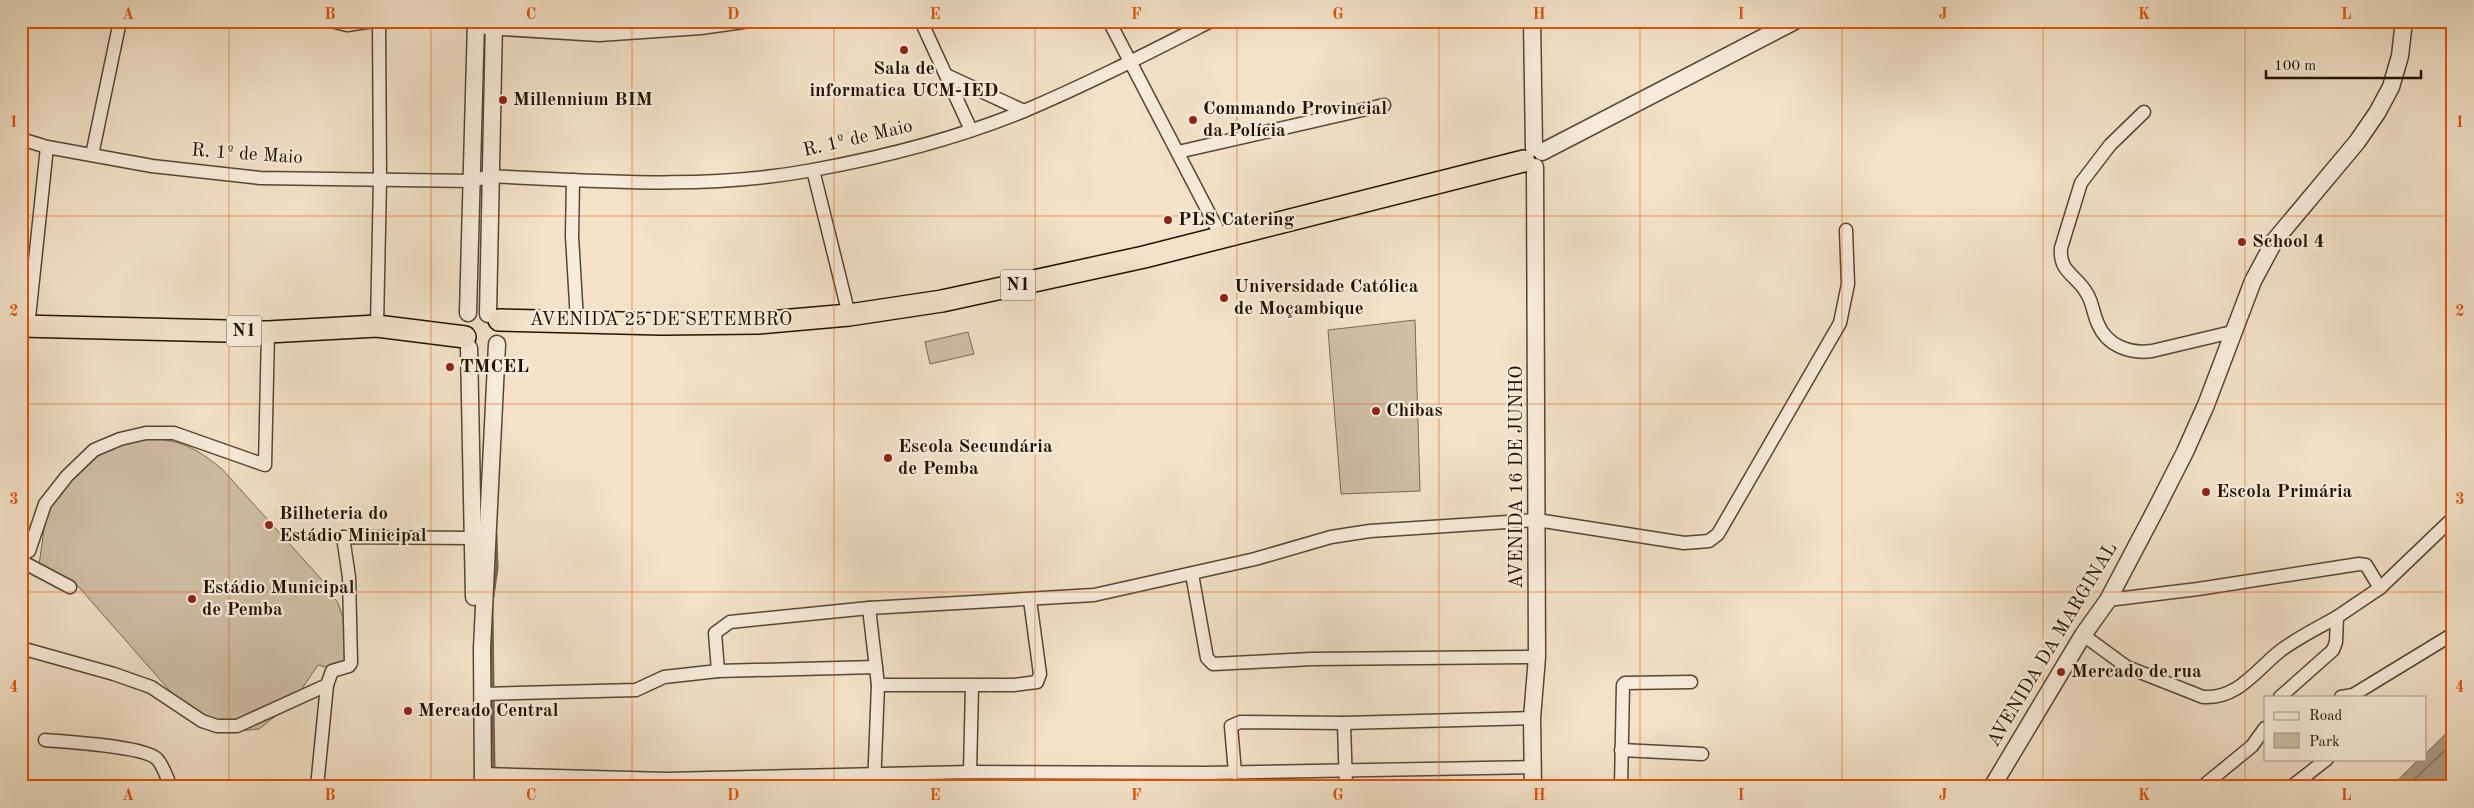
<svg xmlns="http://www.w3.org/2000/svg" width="2474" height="808" font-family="'Old Standard TT',serif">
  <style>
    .green { fill: #d0bfa6; stroke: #7a6854 }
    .water { fill: #ac9b84; stroke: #756450 }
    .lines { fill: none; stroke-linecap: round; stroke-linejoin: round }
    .shore { stroke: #685642; stroke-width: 1 }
    .stream { stroke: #756450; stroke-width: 3 }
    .minor-casing { stroke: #574633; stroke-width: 15 }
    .tertiary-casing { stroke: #574633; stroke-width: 19 }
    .trunk-casing { stroke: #231201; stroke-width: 24 }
    .minor { stroke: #f7ecdb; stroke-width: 12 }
    .tertiary { stroke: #f7ecdb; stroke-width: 16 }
    .trunk { stroke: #f3e2c8; stroke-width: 21 }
    .grid { fill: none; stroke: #de550b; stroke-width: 1; stroke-opacity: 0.55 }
    .poi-dot { fill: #8f2418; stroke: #f7ecdb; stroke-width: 2 }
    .labels { text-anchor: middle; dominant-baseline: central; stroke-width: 4.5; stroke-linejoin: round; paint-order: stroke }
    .shield { fill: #f7ecdb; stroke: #635342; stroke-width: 1 }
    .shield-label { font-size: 18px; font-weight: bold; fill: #231201 }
    .poi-label { font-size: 19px; font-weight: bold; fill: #231201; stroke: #f7ecdb; text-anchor: start }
    .street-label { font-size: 19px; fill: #231201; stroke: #f7ecdb }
    .neatline { fill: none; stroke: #de550b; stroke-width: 2 }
    .grid-label { font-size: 16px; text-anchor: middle; font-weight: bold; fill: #de550b }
  </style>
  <rect width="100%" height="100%" fill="#f3e2c8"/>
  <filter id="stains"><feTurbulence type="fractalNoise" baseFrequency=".004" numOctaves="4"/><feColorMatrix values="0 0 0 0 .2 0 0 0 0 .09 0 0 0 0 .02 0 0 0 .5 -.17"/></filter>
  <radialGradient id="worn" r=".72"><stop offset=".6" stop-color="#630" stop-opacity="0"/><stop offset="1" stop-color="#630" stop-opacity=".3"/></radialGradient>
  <g class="green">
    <polygon points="1415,320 1420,491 1341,494 1328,330"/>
    <polygon points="968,332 974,354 930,364 925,342"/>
    <path d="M148,438C181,440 196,448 222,469L323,581L338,603L345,623V672L318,665L292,703L259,729L239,731L192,716L77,585L39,565L45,522L52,504L75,475L107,449Z"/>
  </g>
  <polygon class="water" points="2453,727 2453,787 2391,787 2419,759 2425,759 2425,754"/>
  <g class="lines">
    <polyline class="shore" points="2406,787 2453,743"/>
    <g class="stream">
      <polyline points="493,685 492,603 497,568 496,535"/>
      <polyline points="493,697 494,770"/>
      <polyline points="494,787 494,781"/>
    </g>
    <g class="minor-casing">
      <g id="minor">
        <polyline points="331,21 347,25 374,21"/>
        <polyline points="921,21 971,130"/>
        <polyline points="1109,21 1222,238"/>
        <polyline points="486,28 599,35 701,28 750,21"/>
        <polyline points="946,75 1024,111"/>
        <path d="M2144,112L2110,145L2081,183L2061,248C2059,272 2075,274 2086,292C2093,302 2093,314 2098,324C2107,346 2130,354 2152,351L2232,332"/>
        <path d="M21,139L47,147L152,166L260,178L473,181L489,176C597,181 706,190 813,170C884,157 958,138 1024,111C1088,84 1150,52 1211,21"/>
        <polyline points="1178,152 1384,105"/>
        <polyline points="92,155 120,21"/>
        <polyline points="813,170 849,315"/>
        <polyline points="573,180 572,236 577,321"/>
        <polyline points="377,326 380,179 379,21"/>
        <polyline points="28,327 47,147"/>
        <polyline points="21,556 29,551 45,504 67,476 94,450 120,439 146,433 174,433 265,465 268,332"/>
        <polyline points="21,561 70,587"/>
        <polyline points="1192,574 1207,658 1213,664 1312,659 1537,657"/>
        <polyline points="2108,600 2198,589 2359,564 2366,565 2380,588 2453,518"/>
        <polyline points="869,608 878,685 874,787"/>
        <path d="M2083,635L2127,667L2203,697C2238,699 2255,671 2280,651C2297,638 2318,628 2337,617"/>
        <polyline points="21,648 114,674 151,687 202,721 217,726 237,726 327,685 332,671 349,666 351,663 349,577 343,537 473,538"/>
        <polyline points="718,671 715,633 730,622 869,608 1094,595 1255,559 1331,537 1370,531 1537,520 1684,543 1709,541 1718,534 1840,323 1848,284 1846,230"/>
        <polyline points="878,685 1014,685 1037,682 1040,674 1030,600"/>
        <polyline points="483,694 636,690 664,677 718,671 876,667"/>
        <polyline points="2280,697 2333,650 2336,642 2337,617 2380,588"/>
        <polyline points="2341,697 2353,695 2453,634"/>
        <polyline points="1344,723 1346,787"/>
        <path d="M45,740C66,742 144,746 157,759C163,765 167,778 171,787"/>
        <polyline points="1621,750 1702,754"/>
        <polyline points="970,772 972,686"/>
        <polyline points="1235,773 1231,726 1240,722 1344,723 1532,718"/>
        <polyline points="483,774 667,779 970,772 1206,773 1533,767"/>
        <polyline points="317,787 327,685"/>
        <polyline points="1621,787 1623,685 1625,683 1691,682"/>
        <polyline points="2202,787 2252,746 2265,728"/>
        <polyline points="2291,787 2327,759"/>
      </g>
    </g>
    <g class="tertiary-casing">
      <g id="tertiary">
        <polyline points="1532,21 1534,148"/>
        <polyline points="1542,152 1795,21"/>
        <polyline points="468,313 476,21"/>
        <polyline points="488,314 494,21"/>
        <polyline points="469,348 474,597"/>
        <polyline points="483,787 482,648 497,344"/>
        <polyline points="1533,787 1532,718 1537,657 1535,167"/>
        <polyline points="1992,787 2083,635 2108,600 2157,507 2185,452 2206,405 2253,281 2275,240 2357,142 2377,113 2391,87 2400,56 2404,21"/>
      </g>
    </g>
    <g class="trunk-casing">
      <g id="trunk">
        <polyline points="499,320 662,324 758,323 849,315 942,301 1144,257 1524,161"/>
        <polyline points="21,326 268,332 377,326 465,337"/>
      </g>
    </g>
    <use href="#minor" class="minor"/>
    <use href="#tertiary" class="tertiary"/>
    <use href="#trunk" class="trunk"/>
  </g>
  <path class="grid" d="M229,21V787M431,21V787M632,21V787M834,21V787M1035,21V787M1237,21V787M1439,21V787M1640,21V787M1842,21V787M2043,21V787M2245,21V787M21,216H2453M21,404H2453M21,592H2453"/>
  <g class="poi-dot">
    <circle cx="904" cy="50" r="5"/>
    <circle cx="503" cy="100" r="5"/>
    <circle cx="1193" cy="120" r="5"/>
    <circle cx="1168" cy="220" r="5"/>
    <circle cx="2242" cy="242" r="5"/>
    <circle cx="1224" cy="298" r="5"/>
    <circle cx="450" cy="367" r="5"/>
    <circle cx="1376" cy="411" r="5"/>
    <circle cx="888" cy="458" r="5"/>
    <circle cx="2206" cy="492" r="5"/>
    <circle cx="269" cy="525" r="5"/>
    <circle cx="192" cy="599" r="5"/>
    <circle cx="2061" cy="672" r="5"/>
    <circle cx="408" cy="711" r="5"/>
  </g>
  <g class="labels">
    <g class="shield">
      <rect x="1000.5" y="269.5" width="35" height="31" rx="4"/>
      <rect x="226.5" y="315.5" width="35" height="31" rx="4"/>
    </g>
    <g class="shield-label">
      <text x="1018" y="285">N1</text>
      <text x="244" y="331">N1</text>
    </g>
    <g class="poi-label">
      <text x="904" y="69" text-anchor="middle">Sala de<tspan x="904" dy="22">informatica UCM-IED</tspan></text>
      <text x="513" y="100">Millennium BIM</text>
      <text x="1203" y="109">Commando Provincial<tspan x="1203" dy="22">da Polícia</tspan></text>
      <text x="1178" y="220">PLS Catering</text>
      <text x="2252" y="242">School 4</text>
      <text x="1234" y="287">Universidade Católica<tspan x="1234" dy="22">de Moçambique</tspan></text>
      <text x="460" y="367">TMCEL</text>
      <text x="1386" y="411">Chibas</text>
      <text x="898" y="447">Escola Secundária<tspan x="898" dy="22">de Pemba</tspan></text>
      <text x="2216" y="492">Escola Primária</text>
      <text x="279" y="514">Bilheteria do<tspan x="279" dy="22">Estádio Minicipal</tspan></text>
      <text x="202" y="588">Estádio Municipal<tspan x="202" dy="22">de Pemba</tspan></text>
      <text x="2071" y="672">Mercado de rua</text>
      <text x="418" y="711">Mercado Central</text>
    </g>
    <g class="street-label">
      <text transform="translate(858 139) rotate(-13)">R. 1º de Maio</text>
      <text transform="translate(247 155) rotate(4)">R. 1º de Maio</text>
      <text x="661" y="320">AVENIDA 25 DE SETEMBRO</text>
      <text transform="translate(1517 477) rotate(-90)">AVENIDA 16 DE JUNHO</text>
      <text transform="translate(2053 645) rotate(-59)">AVENIDA DA MARGINAL</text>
    </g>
  </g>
  <rect width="2474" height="808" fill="none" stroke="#f3e2c8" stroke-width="55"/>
  <rect x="2264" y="696" width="162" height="65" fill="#f7ecdb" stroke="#a29584"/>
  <rect x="2274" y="712" width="25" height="8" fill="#f7ecdb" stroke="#a29584"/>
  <text x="2309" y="720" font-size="15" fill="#231201">Road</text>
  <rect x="2274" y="733" width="25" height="15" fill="#d0bfa6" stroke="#a29584"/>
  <text x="2309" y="746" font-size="15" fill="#231201">Park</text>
  <path d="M2266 70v8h155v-8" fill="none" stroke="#231201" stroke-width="2.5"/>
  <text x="2274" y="70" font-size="15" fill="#231201" stroke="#f7ecdb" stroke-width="4" paint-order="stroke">100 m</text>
  <rect x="28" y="28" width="2418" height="752" class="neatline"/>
  <g class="grid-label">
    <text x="128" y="19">A</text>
    <text x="330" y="19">B</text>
    <text x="531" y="19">C</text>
    <text x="733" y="19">D</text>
    <text x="935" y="19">E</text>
    <text x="1136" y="19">F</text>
    <text x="1338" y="19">G</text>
    <text x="1539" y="19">H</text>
    <text x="1741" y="19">I</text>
    <text x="1943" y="19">J</text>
    <text x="2144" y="19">K</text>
    <text x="2346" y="19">L</text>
    <text x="14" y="127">1</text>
    <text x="2460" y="127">1</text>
    <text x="14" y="316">2</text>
    <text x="2460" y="316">2</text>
    <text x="14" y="504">3</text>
    <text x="2460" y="504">3</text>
    <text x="14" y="692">4</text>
    <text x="2460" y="692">4</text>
    <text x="128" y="800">A</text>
    <text x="330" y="800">B</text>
    <text x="531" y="800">C</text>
    <text x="733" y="800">D</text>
    <text x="935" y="800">E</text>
    <text x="1136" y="800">F</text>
    <text x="1338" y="800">G</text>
    <text x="1539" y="800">H</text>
    <text x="1741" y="800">I</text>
    <text x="1943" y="800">J</text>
    <text x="2144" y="800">K</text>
    <text x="2346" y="800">L</text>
  </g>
  <rect width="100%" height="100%" filter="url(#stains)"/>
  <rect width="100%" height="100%" fill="url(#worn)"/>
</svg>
